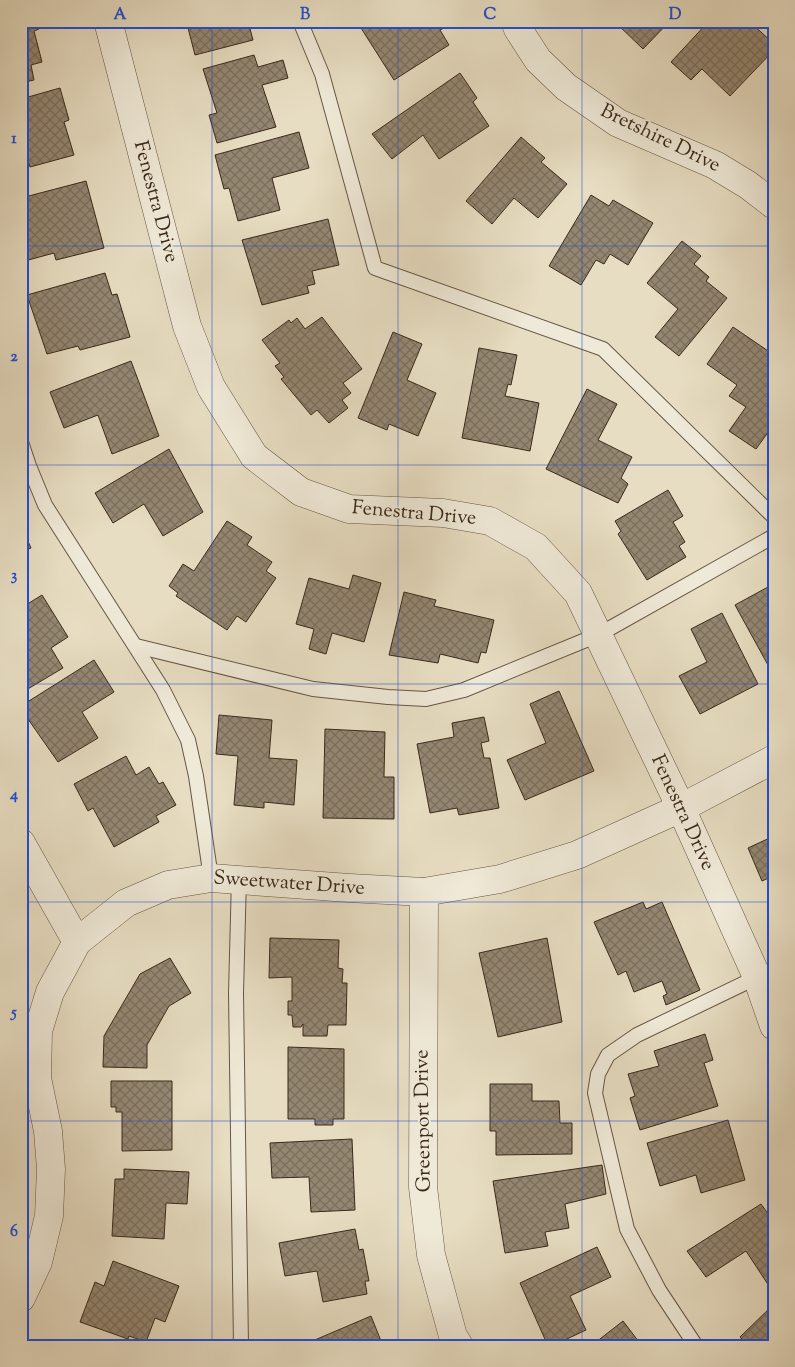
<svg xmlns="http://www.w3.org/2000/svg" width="795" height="1367" font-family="'Sorts Mill Goudy',serif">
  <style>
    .building { fill: url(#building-cross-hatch); stroke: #3b291b }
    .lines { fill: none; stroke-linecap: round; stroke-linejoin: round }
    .service-casing { stroke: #665645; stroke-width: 16 }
    .minor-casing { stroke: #665645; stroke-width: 29 }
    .service { stroke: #efe9d7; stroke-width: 14 }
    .minor { stroke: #efe9d7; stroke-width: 28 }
    .grid { fill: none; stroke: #1d4ed8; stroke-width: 1; stroke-opacity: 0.55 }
    .labels { text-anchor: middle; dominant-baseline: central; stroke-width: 4; stroke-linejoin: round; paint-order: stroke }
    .street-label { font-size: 20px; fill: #3b291b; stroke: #efe9d7 }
    .neatline { fill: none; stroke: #1d4ed8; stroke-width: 2 }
    .grid-label { font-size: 16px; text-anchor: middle; font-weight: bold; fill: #1d4ed8 }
  </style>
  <defs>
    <pattern id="building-cross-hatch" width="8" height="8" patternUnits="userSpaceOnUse" patternTransform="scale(1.25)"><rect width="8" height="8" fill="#948772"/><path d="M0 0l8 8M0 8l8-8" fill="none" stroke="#7a6e5d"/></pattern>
  </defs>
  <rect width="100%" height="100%" fill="#e7ddc2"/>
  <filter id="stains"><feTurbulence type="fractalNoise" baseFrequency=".004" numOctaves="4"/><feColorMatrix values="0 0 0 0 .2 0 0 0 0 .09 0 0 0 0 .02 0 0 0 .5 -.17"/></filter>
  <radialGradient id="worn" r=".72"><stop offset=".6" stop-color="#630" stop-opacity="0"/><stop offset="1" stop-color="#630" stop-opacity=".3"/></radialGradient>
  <g class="building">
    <polygon points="21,21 37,21 39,29 34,31 42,62 31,65 34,80 21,83"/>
    <polygon points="195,21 248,21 253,40 195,55 187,24"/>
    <polygon points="372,21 440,21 444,28 440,30 449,45 394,80 361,28"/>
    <polygon points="614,21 670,21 643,49"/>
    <polygon points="709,21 749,21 774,44 774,50 730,96 702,69 691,80 671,62"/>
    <polygon points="254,55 258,67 283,60 288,78 262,85 276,127 217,143 209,115 217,113 203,69"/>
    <polygon points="460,73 477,98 473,102 489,126 439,159 423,135 392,159 372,134"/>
    <polygon points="60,88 69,120 64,122 74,155 30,167 21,137 21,99"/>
    <polygon points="299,132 309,168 272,178 280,210 238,221 229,188 224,189 215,155"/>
    <polygon points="521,137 545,158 541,162 567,184 538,218 514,198 492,224 466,201"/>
    <polygon points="86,181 104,248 56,260 54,253 21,262 21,198"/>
    <polygon points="591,195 609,206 613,200 653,223 628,265 610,254 604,264 596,260 581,285 549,266"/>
    <polygon points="328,219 339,265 312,271 315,284 307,286 309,293 262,305 242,240"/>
    <polygon points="682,241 701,256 694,264 709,277 706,281 727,298 679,356 655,337 678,309 647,283"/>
    <polygon points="105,273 112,295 117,294 130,337 80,350 78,346 47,354 27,295"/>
    <polygon points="322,317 362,369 343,383 351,393 342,400 348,408 329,423 317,410 311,415 281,379 284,377 275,366 280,363 262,340 289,320 291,323 297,318 305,329"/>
    <polygon points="733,327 774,355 774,424 756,449 729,431 746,407 729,396 737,385 707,364"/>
    <polygon points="393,332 422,344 407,380 436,393 418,436 389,424 387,430 358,418"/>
    <polygon points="479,348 517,355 511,385 508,384 505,396 539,403 530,451 462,438"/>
    <polygon points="131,361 159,436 112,454 98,415 64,428 50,392"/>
    <polygon points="587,389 617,404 598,440 632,457 621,478 628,484 618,503 546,469"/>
    <polygon points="169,449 203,512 163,536 144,504 113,523 95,493"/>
    <polygon points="668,490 683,516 673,522 685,542 679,546 686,557 647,580 618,534 621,531 615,521"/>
    <polygon points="227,521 252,537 247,545 272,562 266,571 276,578 246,622 237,616 227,630 176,596 178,593 169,586 183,564 194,571"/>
    <polygon points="21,526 31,548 21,552"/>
    <polygon points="353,575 381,583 364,642 332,633 326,654 309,649 314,629 296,624 309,578 349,589"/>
    <polygon points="768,587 774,599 774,676 735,605"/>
    <polygon points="404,592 436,600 434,606 494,620 486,653 481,652 478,663 440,654 438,663 389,655"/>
    <polygon points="42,595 68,637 51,648 63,668 21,693 21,608"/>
    <polygon points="722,613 758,684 700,714 679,676 707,662 691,629"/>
    <polygon points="94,660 114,692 82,712 98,738 58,762 21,709 21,706"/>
    <polygon points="559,691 594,771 525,800 507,760 546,743 530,704"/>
    <polygon points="219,715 272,720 269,758 297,760 294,805 264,802 264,808 234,805 238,756 216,754"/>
    <polygon points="484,717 489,741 481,743 484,758 490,758 499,808 459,815 457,808 430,813 417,744 454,737 452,723"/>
    <polygon points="325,729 385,732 384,777 394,777 394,819 323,818"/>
    <polygon points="126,756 136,775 149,767 159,784 163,782 176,805 156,816 159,822 114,847 93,808 88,811 74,784"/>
    <polygon points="774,836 774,884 771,877 762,881 748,848"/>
    <polygon points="643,902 646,909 662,902 700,990 666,1005 663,996 667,994 662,981 634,992 626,971 618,975 594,922"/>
    <polygon points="270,938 339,940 338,968 343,969 342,983 347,983 346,1025 328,1025 327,1036 303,1036 303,1024 301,1027 293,1027 292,1015 288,1015 288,1001 292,1001 292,977 269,978"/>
    <polygon points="547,938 562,1022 498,1037 479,953"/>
    <polygon points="170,958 191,993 169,1006 147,1045 147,1068 103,1067 104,1036 140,974"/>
    <polygon points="705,1034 713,1060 704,1063 718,1106 640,1130 630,1098 635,1096 628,1074 659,1066 654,1051"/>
    <polygon points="288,1047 344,1049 344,1119 333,1119 333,1125 315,1125 315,1119 288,1119"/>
    <polygon points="111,1081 172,1081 172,1150 122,1151 122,1112 116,1112 116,1107 111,1107"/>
    <polygon points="490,1084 532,1084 532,1101 559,1101 560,1123 572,1123 572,1154 496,1155 496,1131 490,1131"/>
    <polygon points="728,1120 745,1180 701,1193 696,1175 660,1186 647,1143"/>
    <polygon points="352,1139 355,1210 311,1212 309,1177 272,1178 270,1143"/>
    <polygon points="602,1165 606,1194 565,1204 569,1228 545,1232 548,1246 505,1253 493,1181"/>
    <polygon points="124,1169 189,1172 187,1204 166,1203 164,1239 112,1236 115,1179 124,1179"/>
    <polygon points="761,1204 774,1222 774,1283 769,1286 746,1251 706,1277 687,1251"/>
    <polygon points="355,1229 359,1250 363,1249 369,1281 365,1281 367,1294 323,1302 317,1271 285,1276 279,1243"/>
    <polygon points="597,1247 611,1277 570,1296 586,1330 552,1346 548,1346 520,1283"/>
    <polygon points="113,1261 179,1286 165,1322 155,1318 146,1342 129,1336 128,1339 80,1322 95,1282 104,1286"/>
    <polygon points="774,1304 774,1346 748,1346 740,1337"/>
    <polygon points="371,1316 383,1346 303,1346 303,1345"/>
    <polygon points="623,1321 642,1346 591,1346"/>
  </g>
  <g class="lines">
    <g class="service-casing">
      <g id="service">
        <polyline points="300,21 322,74 375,268 603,349 774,517"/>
        <polyline points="21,442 29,466 45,505 163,690 188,740 196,776 211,878"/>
        <polyline points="136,646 313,689 388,697 426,699 464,690 598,635 774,536"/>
        <polyline points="239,878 236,993 241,1346"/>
        <polyline points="696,1346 659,1290 627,1229 595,1093 598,1074 608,1055 637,1035 774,969"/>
      </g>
    </g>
    <g class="minor-casing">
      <g id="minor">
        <polyline points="108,21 187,326 211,387 254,456 301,492 349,509 443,513 490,521 536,547 578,593 681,808 757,977 774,1026"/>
        <polyline points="515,21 518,29 538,60 566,87 618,123 715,165 748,185 774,205"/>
        <polyline points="21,843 77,942"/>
        <polyline points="424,892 423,1187 431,1255 453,1336 459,1346"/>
        <polyline points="21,1298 38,1262 49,1216 51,1169 48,1131 37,1078 38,1031 50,992 77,942 126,903 168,885 211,878 349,888 424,892 500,879 577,855 681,808 774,759"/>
      </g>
    </g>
    <use href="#service" class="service"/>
    <use href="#minor" class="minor"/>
  </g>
  <path class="grid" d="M212,21V1346M398,21V1346M582,21V1346M21,246H774M21,465H774M21,684H774M21,902H774M21,1121H774"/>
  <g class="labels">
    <g class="street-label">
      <text transform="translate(660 139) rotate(26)">Bretshire Drive</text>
      <text transform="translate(155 202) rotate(75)">Fenestra Drive</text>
      <text transform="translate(414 514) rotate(5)">Fenestra Drive</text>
      <text transform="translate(682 813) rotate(65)">Fenestra Drive</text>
      <text transform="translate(289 884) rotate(4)">Sweetwater Drive</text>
      <text transform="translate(424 1121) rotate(-91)">Greenport Drive</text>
    </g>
  </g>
  <rect width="795" height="1367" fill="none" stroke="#e7ddc2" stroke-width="55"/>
  <rect x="28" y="28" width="740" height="1312" class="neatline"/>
  <g class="grid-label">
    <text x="120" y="19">A</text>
    <text x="305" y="19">B</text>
    <text x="490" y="19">C</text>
    <text x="675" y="19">D</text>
    <text x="14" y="143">1</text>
    <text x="14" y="361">2</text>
    <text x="14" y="580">3</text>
    <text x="14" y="799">4</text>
    <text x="14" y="1017">5</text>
    <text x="14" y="1236">6</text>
  </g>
  <rect width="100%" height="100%" filter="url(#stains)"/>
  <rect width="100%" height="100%" fill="url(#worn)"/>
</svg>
